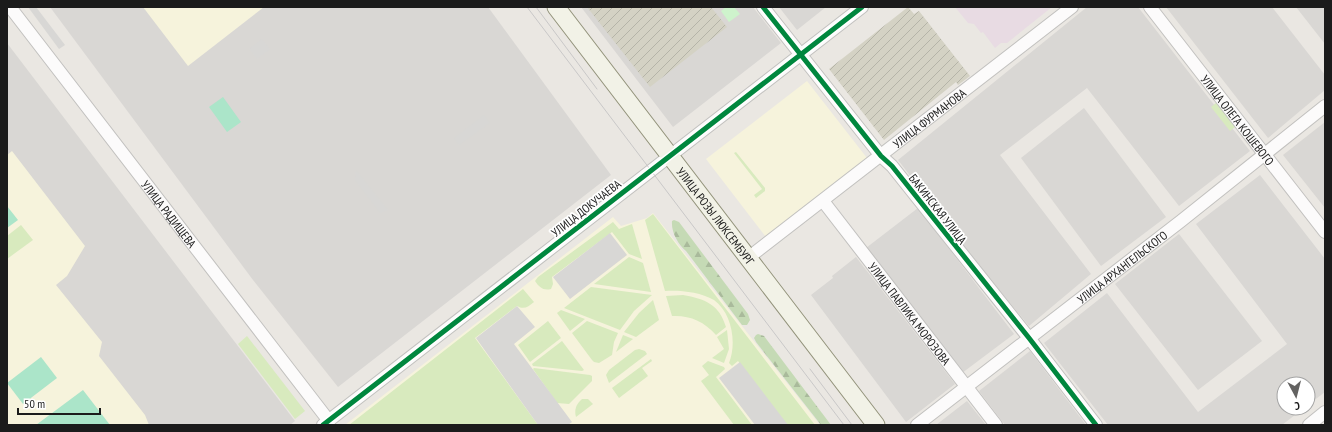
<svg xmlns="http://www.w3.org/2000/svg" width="1332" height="432" font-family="'PT Sans Narrow',sans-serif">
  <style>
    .residential { fill: #d9d7d4 }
    .industrial { fill: #e8dbe3 }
    .education { fill: #f6f3dc }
    .construction { fill: url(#construction-furrows) }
    .grass { fill: #d8eabe }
    .forest { fill: url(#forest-firs) }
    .park { fill: #cef3cc }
    .pitch { fill: #abe5c9 }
    .parking { fill: #d8d7d5 }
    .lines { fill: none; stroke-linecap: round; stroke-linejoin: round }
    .minor-casing { stroke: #c2c1bf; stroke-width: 14 }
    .secondary-casing { stroke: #93937b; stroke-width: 19 }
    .minor { stroke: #fcfbfb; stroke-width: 12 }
    .secondary { stroke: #f2f2e7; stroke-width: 17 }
    .tram { stroke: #c9c8c8; stroke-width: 1 }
    .cycleway-casing { stroke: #fff; stroke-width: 8 }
    .cycleway { stroke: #00873e; stroke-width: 5 }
    .labels { text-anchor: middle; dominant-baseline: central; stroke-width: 3.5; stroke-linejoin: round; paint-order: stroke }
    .street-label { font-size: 12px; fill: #1b1b1b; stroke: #fff }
  </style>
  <defs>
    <pattern id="construction-furrows" width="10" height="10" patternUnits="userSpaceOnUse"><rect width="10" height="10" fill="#d4d2c4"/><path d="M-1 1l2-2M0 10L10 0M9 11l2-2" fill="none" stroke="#b5b4a8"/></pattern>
    <pattern id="forest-firs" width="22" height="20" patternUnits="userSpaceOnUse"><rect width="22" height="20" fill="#c5dab5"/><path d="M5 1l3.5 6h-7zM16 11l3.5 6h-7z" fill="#a9ba9b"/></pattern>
  </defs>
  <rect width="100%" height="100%" fill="#eae7e2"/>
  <g class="residential">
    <polygon points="50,7 488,7 611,175 338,387 253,280"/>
    <polygon points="581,7 753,7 781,43 673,127"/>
    <polygon points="779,7 826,7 797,30"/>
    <polygon points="1087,7 1138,7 1250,151 1179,206 1087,88 1000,155 1091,274 1029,326 986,274 898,160"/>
    <polygon points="1166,7 1272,7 1325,75 1325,90 1268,138"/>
    <polygon points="1296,7 1325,7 1325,44"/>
    <polygon points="7,43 295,421 290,425 7,425"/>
    <polygon points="1084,108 1166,217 1101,266 1021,158"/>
    <polygon points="1325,122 1325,208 1283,155"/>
    <polygon points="1260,175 1325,259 1325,392 1308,405 1308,384 1284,384 1284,408 1304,408 1282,425 1108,425 1044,343 1107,293 1198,412 1287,344 1196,224"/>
    <polygon points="918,208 1014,334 962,373 866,248"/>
    <polygon points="1179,234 1262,341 1198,390 1115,284"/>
    <polygon points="856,257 955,384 906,422 811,295 833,278 832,276"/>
    <polygon points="1030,351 1086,425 1005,425 979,391"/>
    <polygon points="967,401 986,425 936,425"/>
  </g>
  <polygon class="industrial" points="955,7 1052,7 1007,43 1001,43 995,48 983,32 981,33 974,24 968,23"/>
  <g class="education">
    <polygon points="143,7 264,7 188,66"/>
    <polygon points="807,81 867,158 766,237 706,159"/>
    <polygon points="12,151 85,246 67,276 56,285 102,342 99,356 145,415 149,425 7,425 7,155"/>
    <polygon points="653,213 820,425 345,425 613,217 621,226 647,218"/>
  </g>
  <g class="construction">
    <polygon points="587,7 711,7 727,27 650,87"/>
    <polygon points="908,7 914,14 919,11 970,76 958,85 956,82 884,140 829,69"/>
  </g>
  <g class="grass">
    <polygon points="1216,103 1235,127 1230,131 1211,107"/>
    <polygon points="736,152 765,188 765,191 756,198 754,195 762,189 734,153"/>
    <path d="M653,214L815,425H786L738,361L732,366L729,363C737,343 732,313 714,300C700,292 680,290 665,291L645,220Z"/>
    <path d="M613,222L619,229L632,224L642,259L629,254L612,232L552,277L553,284L551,289C543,291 539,287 535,281L538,277Z"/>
    <polygon points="21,225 33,240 7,259 7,236"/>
    <polygon points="629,257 643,263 651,292 594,284"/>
    <polygon points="591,287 652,295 634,311 620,330 564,308"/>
    <path d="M523,289L534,302C528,307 524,310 517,306L475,338L538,425H349Z"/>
    <path d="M683,295C705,299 719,304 726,327L716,335C704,321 689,315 672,316L666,296Z"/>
    <polygon points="653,300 659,320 636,337 624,332 639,313"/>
    <polygon points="561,310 585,319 570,331 557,313"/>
    <polygon points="548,321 561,338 530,362 518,345"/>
    <polygon points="587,321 618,333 614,342 612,355 599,363 594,362 592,360 572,333"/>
    <polygon points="727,330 729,349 724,363 712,358 724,349 717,337"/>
    <polygon points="623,335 633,339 616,352"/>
    <polygon points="247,336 305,411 295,419 238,344"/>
    <polygon points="562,341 584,370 582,371 533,366 532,364"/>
    <polygon points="639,349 645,351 647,354 609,383 606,375 609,370 635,350"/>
    <polygon points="651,359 652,361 642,368 648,376 619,398 612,388"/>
    <polygon points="708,361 724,367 725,369 716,377 752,425 734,425 701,381 709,375 702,366"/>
    <polygon points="534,368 590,375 592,376 592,381 569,404 557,403 533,369"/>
    <path d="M582,399H588L593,404L576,417C574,410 576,404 582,399Z"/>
  </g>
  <g class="forest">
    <path d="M674,220L679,222L748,314L750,320L747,325H742L686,251C678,244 671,232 672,221Z"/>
    <polygon points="758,334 764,336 831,425 821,425 756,342 754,338 756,335"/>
  </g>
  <polygon class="park" points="726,7 734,7 740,14 729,22 721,11"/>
  <g class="pitch">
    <polygon points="223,97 241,122 227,132 209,107"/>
    <polygon points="7,206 18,220 7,228"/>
    <polygon points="41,357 57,378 23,404 7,383"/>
    <polygon points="83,390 110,425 36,425"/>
  </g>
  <g class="parking">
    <polygon points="28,7 36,7 65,45 59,49"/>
    <polygon points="262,39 270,49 257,59 249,49"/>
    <polygon points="484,115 490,123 459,145 454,138"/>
    <polygon points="356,170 388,210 380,213 355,180"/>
    <polygon points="610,233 627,255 570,299 553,277"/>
    <polygon points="517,306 535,327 514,344 572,422 568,425 538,425 476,338"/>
    <polygon points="740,362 788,425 755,425 719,378"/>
  </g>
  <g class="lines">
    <g class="minor-casing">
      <g id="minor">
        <path id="s1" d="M10,7L329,421"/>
        <polyline points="763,7 881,156 892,166 1029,338 1096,425"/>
        <path id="s2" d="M1150,7L1325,232"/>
        <path id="s3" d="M823,201L996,425"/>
        <path id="s4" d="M748,258L1072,7"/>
        <polyline points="323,425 862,7"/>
        <path id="s5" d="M917,425L1181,221L1325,106"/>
        <polyline points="1309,425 1325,412"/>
      </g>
    </g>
    <g class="secondary-casing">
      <g id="secondary">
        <path id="s6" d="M556,7L876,425"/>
      </g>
    </g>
    <use href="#minor" class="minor"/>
    <use href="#secondary" class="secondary"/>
    <g class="tram">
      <polyline points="527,7 844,425"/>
      <polyline points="536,7 597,89"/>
      <polyline points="810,369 852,425"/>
    </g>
    <g class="cycleway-casing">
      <g id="cycleway">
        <polyline points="763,7 881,156 892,166 1029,338 1096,425"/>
        <polyline points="323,425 862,7"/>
      </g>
    </g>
    <use href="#cycleway" class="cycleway"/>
  </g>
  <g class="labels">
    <g class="street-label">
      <text stroke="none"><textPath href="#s4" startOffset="229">УЛИЦА ФУРМАНОВА</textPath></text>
      <text stroke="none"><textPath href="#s2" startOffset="143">УЛИЦА ОЛЕГА КОШЕВОГО</textPath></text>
      <text transform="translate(586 208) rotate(-38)">УЛИЦА ДОКУЧАЕВА</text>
      <text transform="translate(938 209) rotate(52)">БАКИНСКАЯ УЛИЦА</text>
      <text stroke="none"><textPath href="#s1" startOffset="261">УЛИЦА РАДИЩЕВА</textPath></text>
      <text stroke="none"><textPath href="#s6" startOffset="263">УЛИЦА РОЗЫ ЛЮКСЕМБУРГ</textPath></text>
      <text stroke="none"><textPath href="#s5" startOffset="259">УЛИЦА АРХАНГЕЛЬСКОГО</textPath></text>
      <text stroke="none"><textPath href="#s3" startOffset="142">УЛИЦА ПАВЛИКА МОРОЗОВА</textPath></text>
    </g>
  </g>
  <rect width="1332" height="432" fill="none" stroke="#1b1b1b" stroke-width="16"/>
  <g transform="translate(1296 396) rotate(173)"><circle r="19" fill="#ffffff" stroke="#a4a4a4"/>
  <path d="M0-3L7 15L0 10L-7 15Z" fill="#636261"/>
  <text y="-6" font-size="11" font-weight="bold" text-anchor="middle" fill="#1b1b1b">С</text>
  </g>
  <path d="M18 408v6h82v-6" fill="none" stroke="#1b1b1b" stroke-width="2"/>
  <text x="24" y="408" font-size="12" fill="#1b1b1b" stroke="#ffffff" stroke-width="3" paint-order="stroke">50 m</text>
</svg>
